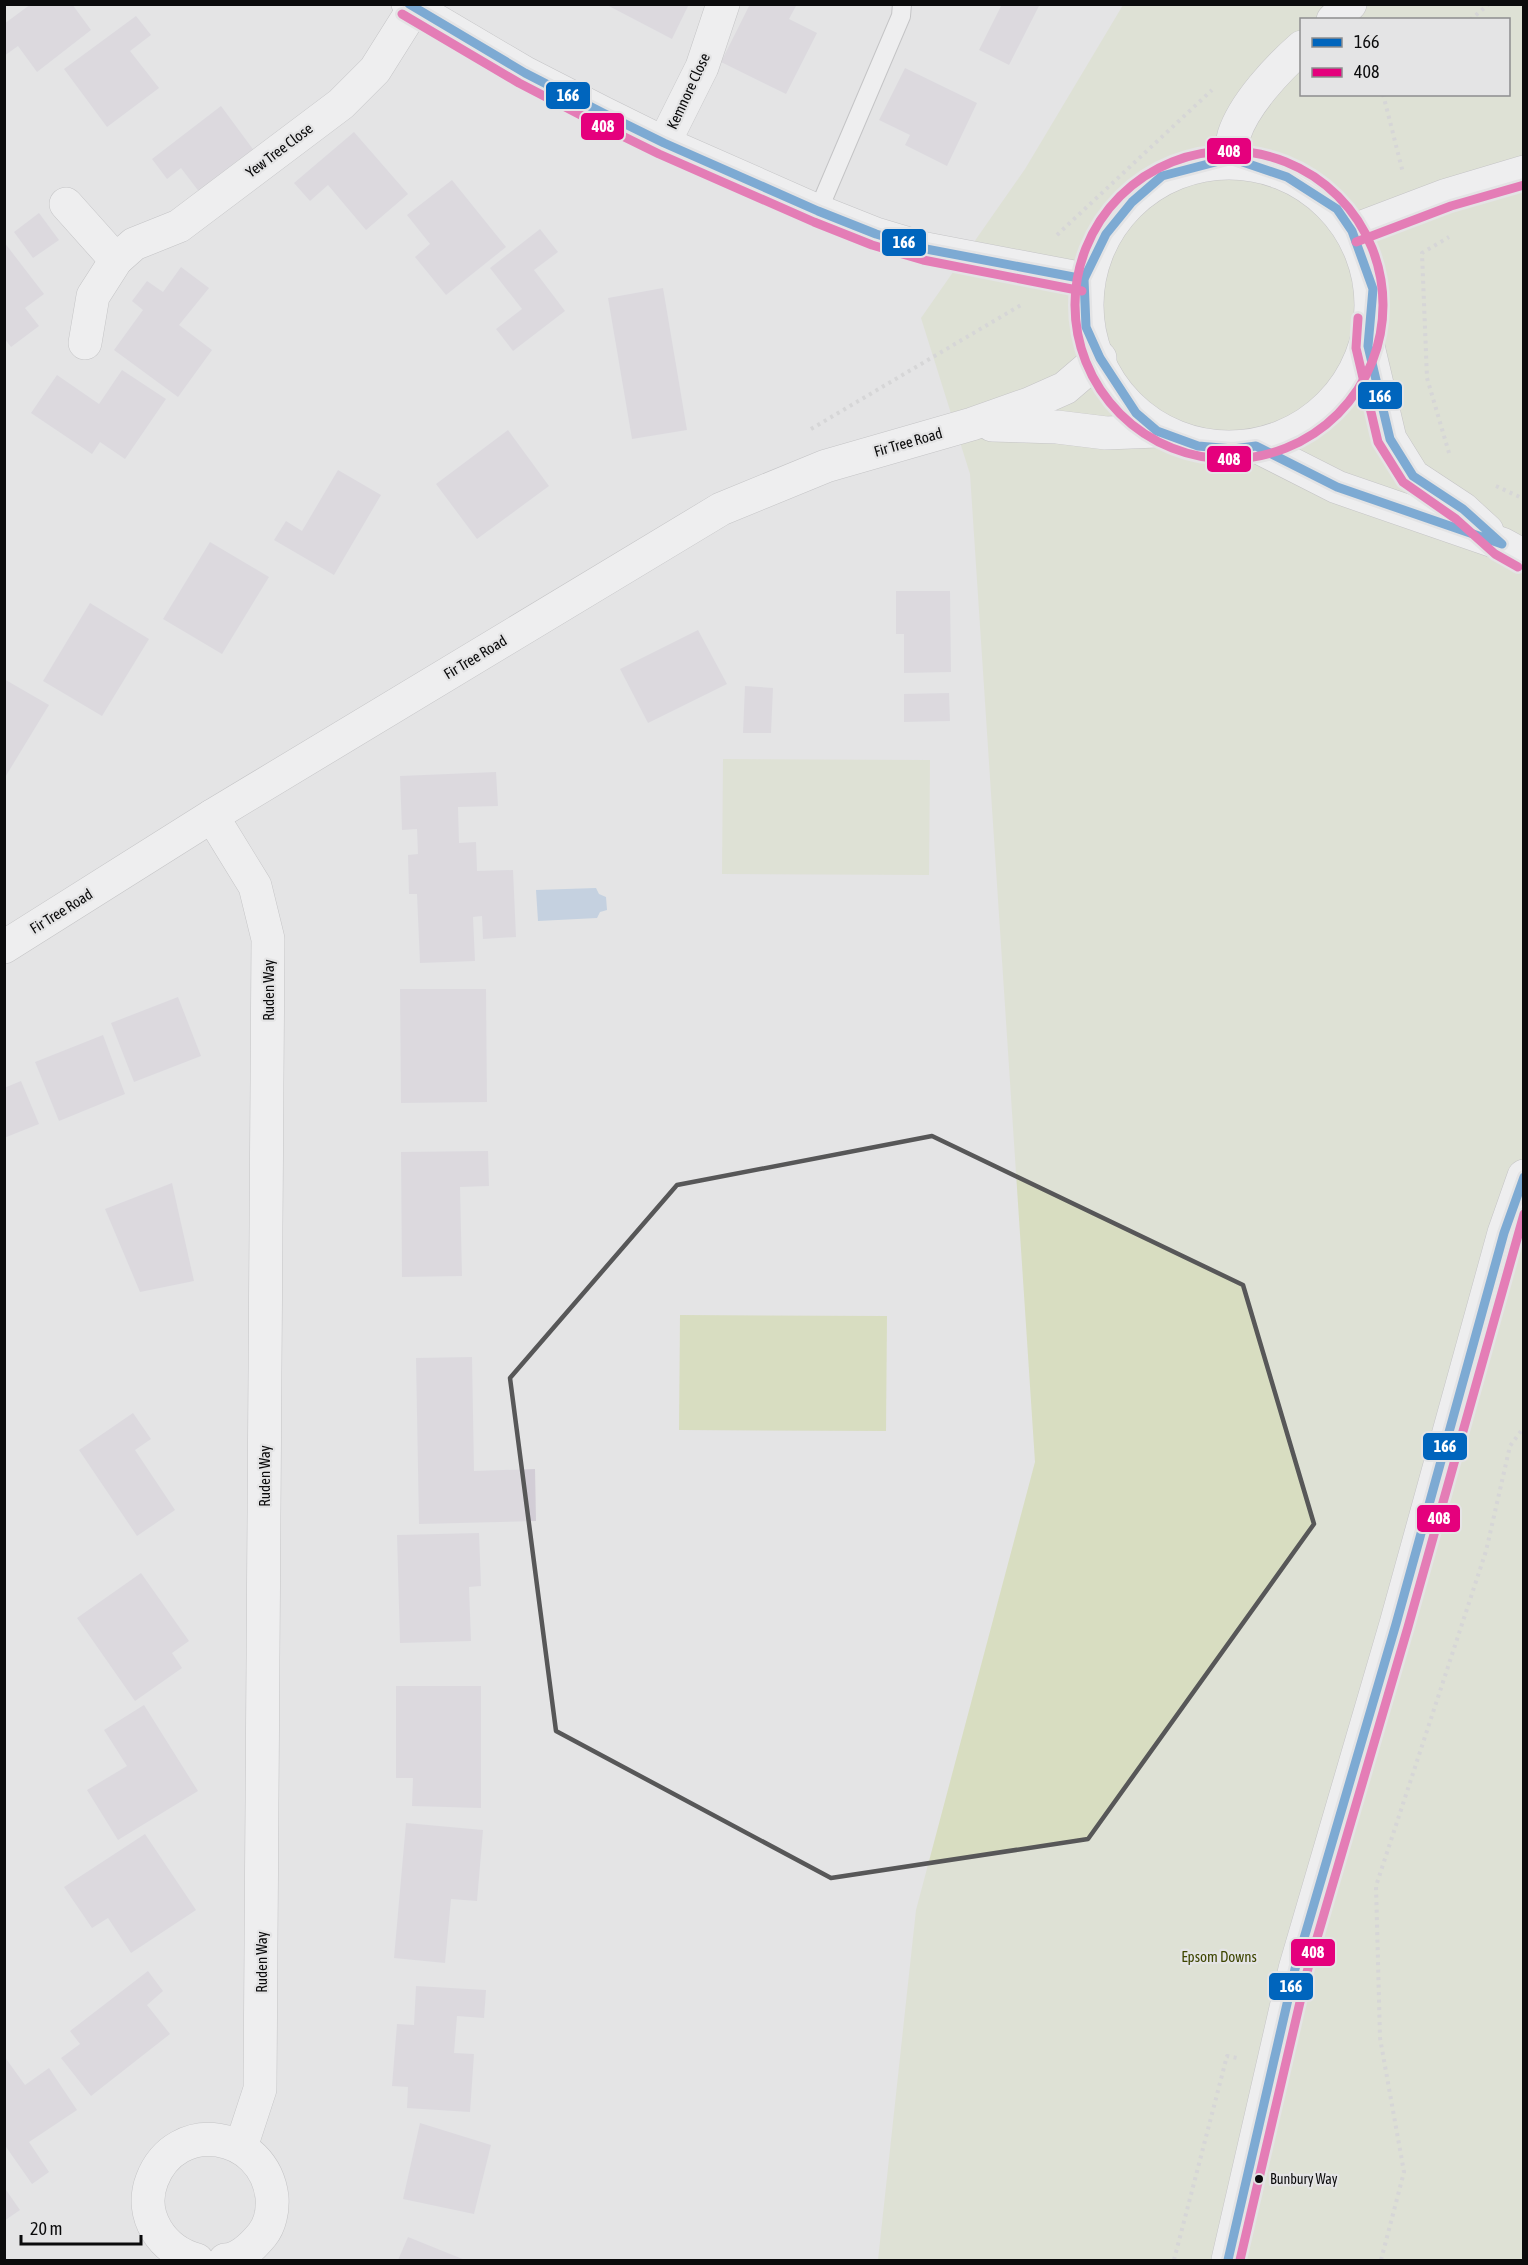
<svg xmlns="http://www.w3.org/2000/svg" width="1528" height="2265" font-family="'Asap Condensed',sans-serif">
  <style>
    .green { fill: #d8ddc1; fill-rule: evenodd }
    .water { fill: #9fbbd9 }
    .building { fill: #d2cdd6 }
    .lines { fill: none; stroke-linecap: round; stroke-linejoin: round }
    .lane-casing { stroke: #9e9e9f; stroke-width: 20 }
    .street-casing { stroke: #9e9e9f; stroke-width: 34 }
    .secondary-casing { stroke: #9e9e9f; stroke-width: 34 }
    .path { stroke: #c5c5c5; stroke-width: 4; stroke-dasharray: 3 4.5; stroke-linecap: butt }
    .lane { stroke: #fbfbfb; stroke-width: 18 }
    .street { stroke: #fbfbfb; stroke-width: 33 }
    .secondary { stroke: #fbfbfb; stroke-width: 33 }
    .bus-1-casing { stroke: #e4e4e5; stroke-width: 14 }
    .bus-2-casing { stroke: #e4e4e5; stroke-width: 14 }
    .bus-1 { stroke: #0065bd; stroke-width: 9 }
    .bus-2 { stroke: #e5007d; stroke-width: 9 }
    .marked { fill: none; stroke: #575758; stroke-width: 4.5; stroke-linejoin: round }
    .bus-dot { fill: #0b0b0c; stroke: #e4e4e5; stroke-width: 2 }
    .labels { text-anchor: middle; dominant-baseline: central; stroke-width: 4.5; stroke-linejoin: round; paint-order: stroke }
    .bus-label { font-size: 14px; fill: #0b0b0c; stroke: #e4e4e5; text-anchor: start }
    .street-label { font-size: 15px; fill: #0b0b0c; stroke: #e4e4e5 }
    .park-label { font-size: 15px; fill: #3e4602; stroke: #e4e4e5 }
    .line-badge { stroke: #e4e4e5; stroke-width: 2 }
    .badge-label { font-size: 16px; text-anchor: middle; font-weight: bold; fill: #fff }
  </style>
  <rect width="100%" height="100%" fill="#e4e4e5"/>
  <g class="green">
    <path d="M1123,5H1523V2260H878L916,1910L1035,1462L970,474L921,318L1025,169ZM1302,20H1508V94H1302Z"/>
    <polygon points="723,759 930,760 929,875 722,874"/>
    <polygon points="680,1315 887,1316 886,1431 679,1430"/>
  </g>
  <polygon class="water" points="596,888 599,894 606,897 607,910 600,912 597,918 538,921 536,890"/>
  <g class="building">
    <polygon points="31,4 72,4 91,30 37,72 18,46 4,56 4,24"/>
    <polygon points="605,4 689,4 672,39"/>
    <polygon points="750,4 797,4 789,19 817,33 786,94 721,62"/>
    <polygon points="998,4 1040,4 1009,65 979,50 1001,6"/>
    <polygon points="136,16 151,35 130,51 159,88 107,127 64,69"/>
    <polygon points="905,68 977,103 947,166 905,145 910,135 879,120"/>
    <polygon points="221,106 255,152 200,193 181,168 167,179 152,159"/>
    <polygon points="354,132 408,194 366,230 328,185 310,201 294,183"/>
    <polygon points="452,180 506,247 446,295 415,257 430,244 407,215"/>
    <polygon points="39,213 59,240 33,258 14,232"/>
    <polygon points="540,229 558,252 534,270 565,311 513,351 496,329 522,309 490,268"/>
    <polygon points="4,242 44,294 25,308 39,326 11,347 4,338"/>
    <polygon points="181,267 209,288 179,325 212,350 178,397 114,350 143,310 132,301 147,281 163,292"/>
    <polygon points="663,288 687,430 632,439 608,298"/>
    <polygon points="122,370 166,399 125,459 100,442 92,454 31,413 57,375 99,404"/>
    <polygon points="508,430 549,486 477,539 436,484"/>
    <polygon points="338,470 381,495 334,575 274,540 286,521 302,531"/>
    <polygon points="210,542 269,577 222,654 163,619"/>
    <polygon points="896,591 950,591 951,672 904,673 904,634 896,634"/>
    <polygon points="90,603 149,639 102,716 43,681"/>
    <polygon points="698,630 727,684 648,723 620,669"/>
    <polygon points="4,679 49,705 4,779"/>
    <polygon points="745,686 773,688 771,733 743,733"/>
    <polygon points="949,693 950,721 904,722 904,694"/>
    <polygon points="496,772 498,806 458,807 459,843 476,842 477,871 513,870 516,937 483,939 482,916 473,917 475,961 420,963 417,894 409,894 408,855 418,854 417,829 402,830 400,776"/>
    <polygon points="400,989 486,989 487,1102 401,1103"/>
    <polygon points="178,997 201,1056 134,1082 111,1023"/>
    <polygon points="103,1035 125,1094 59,1121 35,1062"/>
    <polygon points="21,1081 39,1124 4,1138 4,1088"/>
    <polygon points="488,1151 489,1186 460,1187 462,1276 402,1277 401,1152"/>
    <polygon points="172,1183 194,1281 140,1292 105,1209"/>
    <polygon points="472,1357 474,1471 535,1469 536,1521 419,1524 416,1358"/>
    <polygon points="133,1413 151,1439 135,1450 175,1510 137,1536 79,1450"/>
    <polygon points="479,1533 481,1586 469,1587 471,1641 400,1643 397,1535"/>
    <polygon points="141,1573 189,1641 172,1653 182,1668 135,1701 77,1618"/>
    <polygon points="396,1686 481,1686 481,1808 412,1806 413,1778 396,1778"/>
    <polygon points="144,1705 198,1791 118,1840 87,1790 127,1766 104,1730"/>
    <polygon points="406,1823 483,1830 477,1901 451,1899 445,1963 394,1958"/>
    <polygon points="145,1834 196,1910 131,1953 108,1918 92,1928 64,1887"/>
    <polygon points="148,1971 163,1991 147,2005 170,2034 91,2096 61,2058 80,2044 70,2031"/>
    <polygon points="416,1986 486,1990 484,2018 457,2016 454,2053 474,2054 470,2112 407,2108 408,2087 392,2086 397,2024 414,2025"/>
    <polygon points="4,2056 25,2085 49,2068 77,2110 29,2142 49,2172 32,2184 4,2144"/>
    <polygon points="420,2123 491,2145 474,2214 403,2199"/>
    <polygon points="4,2187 20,2210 4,2221"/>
    <polygon points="408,2237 465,2260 398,2260"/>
  </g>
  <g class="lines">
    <g class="lane-casing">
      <polyline id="lane" points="818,211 901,16 902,4"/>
    </g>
    <g class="street-casing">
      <g id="street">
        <polyline points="664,143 702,67 723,4"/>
        <polyline points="66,204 116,260 134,244 179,226 341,104 375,70 414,8"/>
        <polyline points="85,343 93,296 116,260"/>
        <polyline points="212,816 255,886 268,939 260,2089 241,2147"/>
        <path d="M197,2260C163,2251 138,2216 152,2180C176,2117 264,2131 272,2197C273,2210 270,2225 262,2235C252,2247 240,2259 225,2260"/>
      </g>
    </g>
    <g class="secondary-casing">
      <g id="secondary">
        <polyline points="408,4 525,73 603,113 664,143 818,211 876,234 926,249 1084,279"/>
        <polyline points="1333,20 1350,4"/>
        <path d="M1231,158C1232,151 1232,142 1234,135C1244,104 1278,68 1302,47"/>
        <circle cx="1229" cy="305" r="142"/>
        <polyline points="1352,231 1447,195 1524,172"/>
        <polyline points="1368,346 1390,439 1413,476 1463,509 1487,531"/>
        <polyline points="992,425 1057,427 1106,433 1157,431"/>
        <polyline points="1256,446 1337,487 1502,544 1524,556"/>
        <polyline points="4,947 212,816 721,509 826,466 972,424 1029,404 1065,388 1100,358"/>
        <polyline points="1228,2260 1295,1969 1396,1624 1504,1233 1524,1176"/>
      </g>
    </g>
    <g class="path">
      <polyline points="1470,20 1489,4"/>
      <polyline points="1383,94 1403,173"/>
      <polyline points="1057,235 1212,90"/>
      <polyline points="811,429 1021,305"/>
      <polyline points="1449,453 1427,378 1422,253 1449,237"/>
      <polyline points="1496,486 1524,499"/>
      <polyline points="1174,2260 1227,2056 1237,2058"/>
      <polyline points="1381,2260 1404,2172 1380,2038 1376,1886 1486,1551 1510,1446 1524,1427"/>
    </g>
    <use href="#lane" class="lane"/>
    <use href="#street" class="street"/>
    <use href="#secondary" class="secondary"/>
    <g class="bus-1-casing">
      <g id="bus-1">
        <polyline points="409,4 525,73 603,113 664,143 818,211 876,234 926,249 1084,279"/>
        <polygon points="1231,158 1287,177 1337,209 1352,231 1373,289 1368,346 1390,439 1413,476 1463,509 1502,544 1337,487 1256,446 1233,449 1198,446 1157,431 1136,413 1100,358 1086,327 1084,279 1106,234 1132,202 1162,176"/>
        <polyline points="1228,2260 1295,1969 1396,1624 1504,1233 1524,1177"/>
      </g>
    </g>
    <g class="bus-2-casing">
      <g id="bus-2">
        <polyline points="402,14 519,83 598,124 659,154 814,222 872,245 923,260 1082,291"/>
        <circle cx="1229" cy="305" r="154"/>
        <polyline points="1356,242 1451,206 1524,185"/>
        <polyline points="1358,318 1356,348 1378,442 1403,482 1456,519 1495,554 1518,567"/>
        <polyline points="1240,2260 1307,1972 1408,1627 1524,1214"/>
      </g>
    </g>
    <use href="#bus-1" class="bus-1"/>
    <use href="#bus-2" class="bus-2"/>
  </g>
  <path d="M0 0H1528V2265H0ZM932,1136L1243,1285L1314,1524L1088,1839L831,1878L556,1731L510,1378L677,1185Z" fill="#e4e4e5" fill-opacity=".55" fill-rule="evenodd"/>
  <path class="marked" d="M932,1136L1243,1285L1314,1524L1088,1839L831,1878L556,1731L510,1378L677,1185Z"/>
  <circle class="bus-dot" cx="1259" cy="2179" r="5"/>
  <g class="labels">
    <g class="bus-label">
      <text x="1270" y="2179">Bunbury Way</text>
    </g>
    <g class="street-label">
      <text transform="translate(688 91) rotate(-65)">Kemnore Close</text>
      <text transform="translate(279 150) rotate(-37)">Yew Tree Close</text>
      <text transform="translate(908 442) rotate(-16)">Fir Tree Road</text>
      <text transform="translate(475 657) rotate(-31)">Fir Tree Road</text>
      <text transform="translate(61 911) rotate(-32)">Fir Tree Road</text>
      <text transform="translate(268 990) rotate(-90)">Ruden Way</text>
      <text transform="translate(264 1476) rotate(-90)">Ruden Way</text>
      <text transform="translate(261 1962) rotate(-90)">Ruden Way</text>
    </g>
    <g class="park-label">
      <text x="1219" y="1956">Epsom Downs</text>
    </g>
  </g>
  <g class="line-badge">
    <rect x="545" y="81" width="46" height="29" rx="6" fill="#0065bd"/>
    <rect x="580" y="112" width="45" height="29" rx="6" fill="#e5007d"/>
    <rect x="1206" y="137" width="46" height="28" rx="6" fill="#e5007d"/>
    <rect x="881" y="228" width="46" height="29" rx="6" fill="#0065bd"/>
    <rect x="1357" y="381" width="46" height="29" rx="6" fill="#0065bd"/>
    <rect x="1206" y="445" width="46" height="28" rx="6" fill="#e5007d"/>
    <rect x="1422" y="1432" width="46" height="29" rx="6" fill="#0065bd"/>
    <rect x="1416" y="1504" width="45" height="29" rx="6" fill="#e5007d"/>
    <rect x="1290" y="1938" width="46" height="29" rx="6" fill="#e5007d"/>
    <rect x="1268" y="1972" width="46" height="29" rx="6" fill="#0065bd"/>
  </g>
  <g class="badge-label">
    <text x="568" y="101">166</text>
    <text x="603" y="132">408</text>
    <text x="1229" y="157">408</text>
    <text x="904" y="248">166</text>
    <text x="1380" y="402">166</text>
    <text x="1229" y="465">408</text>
    <text x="1445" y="1452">166</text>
    <text x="1439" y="1524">408</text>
    <text x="1313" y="1958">408</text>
    <text x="1291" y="1992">166</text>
  </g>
  <rect width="1528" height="2265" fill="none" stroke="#0b0b0c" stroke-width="12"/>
  <rect x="1300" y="18" width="210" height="78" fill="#e4e4e5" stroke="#8d8d8e" stroke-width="1.5"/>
  <rect x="1312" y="38" width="30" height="9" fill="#0065bd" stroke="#8d8d8e" stroke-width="1.5"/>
  <text x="1354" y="48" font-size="18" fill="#0b0b0c">166</text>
  <rect x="1312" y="68" width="30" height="9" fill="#e5007d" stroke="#8d8d8e" stroke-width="1.5"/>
  <text x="1354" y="78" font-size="18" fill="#0b0b0c">408</text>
  <path d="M21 2235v9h120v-9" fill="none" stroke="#0b0b0c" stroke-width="3"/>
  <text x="30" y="2235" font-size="18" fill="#0b0b0c" stroke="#e4e4e5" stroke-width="4.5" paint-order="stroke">20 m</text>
</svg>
